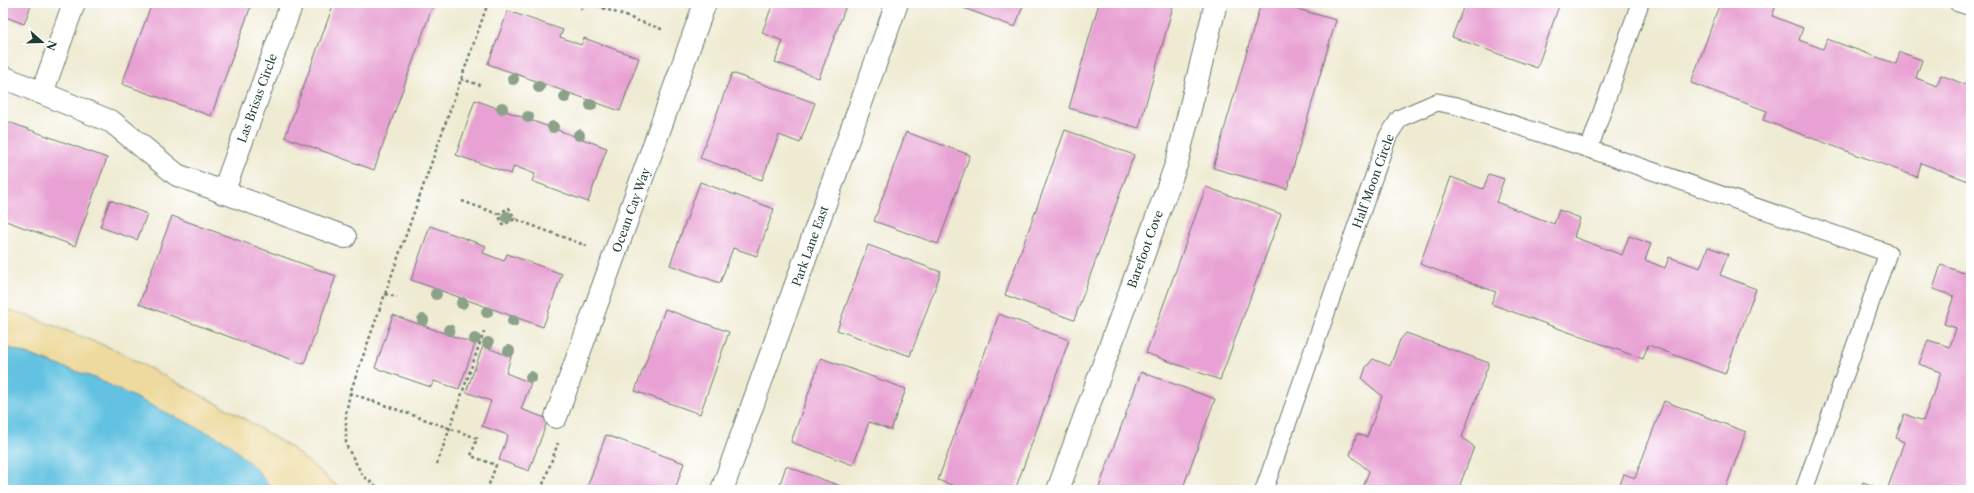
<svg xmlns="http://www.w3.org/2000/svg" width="1974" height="493" font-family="'Libre Caslon Text',serif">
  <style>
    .sand { fill: #eeda9e; stroke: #868c69 }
    .water { fill: #63c2e1; stroke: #41808a }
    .building { fill: #e8a1d3 }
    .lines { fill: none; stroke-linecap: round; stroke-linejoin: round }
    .service-casing { stroke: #687a6c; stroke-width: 19 }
    .minor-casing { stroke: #687a6c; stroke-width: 24 }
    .path { stroke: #687a6c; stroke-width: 2.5; stroke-dasharray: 3 3; stroke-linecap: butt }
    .service { stroke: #fff; stroke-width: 17 }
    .minor { stroke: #fff; stroke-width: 22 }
    .tree { fill: #8ba189 }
    .labels { text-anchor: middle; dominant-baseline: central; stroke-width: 3; stroke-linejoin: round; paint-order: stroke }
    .street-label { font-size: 12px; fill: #1f3d34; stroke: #fff }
  </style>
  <rect width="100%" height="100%" fill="#fff"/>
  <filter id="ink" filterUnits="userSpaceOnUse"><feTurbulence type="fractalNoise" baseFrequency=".025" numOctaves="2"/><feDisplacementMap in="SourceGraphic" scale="8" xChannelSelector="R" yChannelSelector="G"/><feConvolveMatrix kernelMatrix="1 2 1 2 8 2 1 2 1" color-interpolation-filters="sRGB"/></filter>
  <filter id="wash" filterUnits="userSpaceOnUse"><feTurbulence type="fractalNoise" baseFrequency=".012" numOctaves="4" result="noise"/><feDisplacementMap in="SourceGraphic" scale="16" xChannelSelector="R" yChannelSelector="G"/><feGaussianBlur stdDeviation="0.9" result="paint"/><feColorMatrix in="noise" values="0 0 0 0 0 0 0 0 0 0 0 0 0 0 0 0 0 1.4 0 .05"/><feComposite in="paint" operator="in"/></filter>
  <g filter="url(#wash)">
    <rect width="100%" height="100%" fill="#efebd3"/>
    <polygon class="sand" points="3,308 26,315 111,348 235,413 293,449 342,490 272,490 257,470 48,361 3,346"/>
    <polygon class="water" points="3,346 95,378 227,442 257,470 272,490 3,490"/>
    <g id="blocks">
      <g class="building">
        <polygon points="3,3 32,3 24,24 3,16"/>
        <polygon points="152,3 252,3 211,116 122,84"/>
        <polygon points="334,3 428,3 433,5 374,170 285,137"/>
        <polygon points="773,3 847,3 819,78 775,62 783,41 762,33"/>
        <polygon points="950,3 1024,3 1015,27"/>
        <polygon points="1099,3 1174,3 1139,128 1069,108"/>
        <polygon points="1261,3 1276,3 1336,20 1287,189 1213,168"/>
        <polygon points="1465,3 1560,3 1537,68 1452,37"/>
        <polygon points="1720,3 1740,3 1755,8 1757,3 1777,3 1772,16 1803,28 1799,40 1823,49 1827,39 1896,64 1900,52 1922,60 1916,78 1937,86 1941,75 1971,87 1971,182 1921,163 1917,177 1763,120 1767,111 1691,83"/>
        <polygon points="508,11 563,30 560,37 581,45 584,38 639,58 620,111 488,64"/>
        <polygon points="732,73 815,103 800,143 779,135 762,180 700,158"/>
        <polygon points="475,100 607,148 588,202 532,181 535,174 514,166 511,174 456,155"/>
        <polygon points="3,120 107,158 75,246 3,220"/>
        <polygon points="1065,130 1134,155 1074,320 1005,295"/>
        <polygon points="906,132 970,155 938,244 874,221"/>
        <polygon points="1489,174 1504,179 1496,202 1554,224 1559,210 1580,218 1574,237 1622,255 1629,236 1651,244 1645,260 1665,268 1669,257 1700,268 1708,247 1728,254 1720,275 1756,289 1725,374 1648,345 1643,359 1491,304 1496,292 1420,264 1451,177 1483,189"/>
        <polygon points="700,182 774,209 757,256 733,248 720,283 670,265"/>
        <polygon points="1206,187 1281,214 1220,380 1146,353"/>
        <polygon points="110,200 147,214 137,240 100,227"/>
        <polygon points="172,216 336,276 304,364 139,304"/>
        <polygon points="430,226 486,246 483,253 504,261 507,254 562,274 543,327 411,280"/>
        <polygon points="868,245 941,272 910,356 837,330"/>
        <polygon points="1971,252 1971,490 1887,490 1904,442 1896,438 1904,414 1923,421 1941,372 1919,364 1928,340 1950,347 1956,328 1944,324 1954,296 1933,289 1941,265 1964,273"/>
        <polygon points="665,309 729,332 700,414 635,391"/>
        <polygon points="999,314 1069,340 1015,490 965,490 938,480"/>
        <polygon points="393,315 475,344 459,389 434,381 431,387 375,368"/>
        <polygon points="1406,333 1489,363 1462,437 1474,447 1458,490 1362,490 1369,471 1350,455 1357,434 1367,437 1382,396 1362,379 1366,367 1373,359 1390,366 1400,340"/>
        <polygon points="483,346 511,357 506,373 531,383 521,409 548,419 529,471 499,460 508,435 482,426 491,401 466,392"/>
        <polygon points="821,358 906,389 891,430 869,422 853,465 791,442"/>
        <polygon points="1141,372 1215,399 1182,490 1098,490"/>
        <polygon points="1664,401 1746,432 1725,490 1618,490 1624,474 1635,478"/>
        <polygon points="606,435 684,463 675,490 586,490"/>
        <polygon points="786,466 851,490 778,490"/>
        <polygon points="1863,482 1884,490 1860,490"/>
      </g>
    </g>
  </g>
  <g filter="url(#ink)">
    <use href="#blocks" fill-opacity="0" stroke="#687a6c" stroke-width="1"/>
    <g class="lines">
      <g class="service-casing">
        <g id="service">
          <polyline points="1958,3 1971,7"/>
          <polyline points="1589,149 1888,253 1804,490"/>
          <polyline points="1264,490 1388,136 1400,118 1437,102 1457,106 1589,149 1640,3"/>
        </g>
      </g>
      <g class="minor-casing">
        <g id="minor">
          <polyline points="3,77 112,122 177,175 345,237"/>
          <polyline points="42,93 74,3"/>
          <polyline points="223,193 292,3"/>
          <polyline points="556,417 705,3"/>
          <polyline points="722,490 897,3"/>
          <polyline points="1058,490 1177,162 1216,3"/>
        </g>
      </g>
      <g class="path">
        <polyline points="578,3 581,9 592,4 664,30"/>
        <polyline points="461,79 480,85"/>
        <polyline points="462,201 498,214 503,225 515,219 587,246"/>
        <polyline points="498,214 509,208 515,219"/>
        <polyline points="385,294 397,297"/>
        <polyline points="350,393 477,438 471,456 496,465 487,490"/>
        <polyline points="437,464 485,329"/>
        <polyline points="381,490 363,476 346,445 346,414 350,393 488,3"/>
        <polyline points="541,490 558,443"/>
      </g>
      <use href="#service" class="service"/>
      <use href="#minor" class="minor"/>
    </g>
    <g class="tree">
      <circle cx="513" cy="79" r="6"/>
      <circle cx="539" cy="87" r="6"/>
      <circle cx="565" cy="97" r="6"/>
      <circle cx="591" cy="105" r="6"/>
      <circle cx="502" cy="108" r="6"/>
      <circle cx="528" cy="117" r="6"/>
      <circle cx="553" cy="127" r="6"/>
      <circle cx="579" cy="135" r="6"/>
      <circle cx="507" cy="217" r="6"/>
      <circle cx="436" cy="294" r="6"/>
      <circle cx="462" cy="303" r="6"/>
      <circle cx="487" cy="312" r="6"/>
      <circle cx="423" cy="320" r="6"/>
      <circle cx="513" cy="321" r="6"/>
      <circle cx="449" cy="330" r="6"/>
      <circle cx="475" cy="339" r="6"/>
      <circle cx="488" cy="343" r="6"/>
      <circle cx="509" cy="351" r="6"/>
      <circle cx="531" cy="377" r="6"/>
    </g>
  </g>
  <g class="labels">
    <g class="street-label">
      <text transform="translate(257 98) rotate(-70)">Las Brisas Circle</text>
      <text transform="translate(1373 181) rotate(-70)">Half Moon Circle</text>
      <text transform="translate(631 210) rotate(-70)">Ocean Cay Way</text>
      <text transform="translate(810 246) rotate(-70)">Park Lane East</text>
      <text transform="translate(1145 249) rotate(-70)">Barefoot Cove</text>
    </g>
  </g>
  <rect width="1974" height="493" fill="none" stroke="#fff" stroke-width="16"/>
  <g transform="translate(42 42) rotate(110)" stroke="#ffffff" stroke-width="3" paint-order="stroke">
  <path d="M0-3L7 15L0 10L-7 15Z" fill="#1f3d34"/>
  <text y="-6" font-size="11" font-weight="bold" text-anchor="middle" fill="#1f3d34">N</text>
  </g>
</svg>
